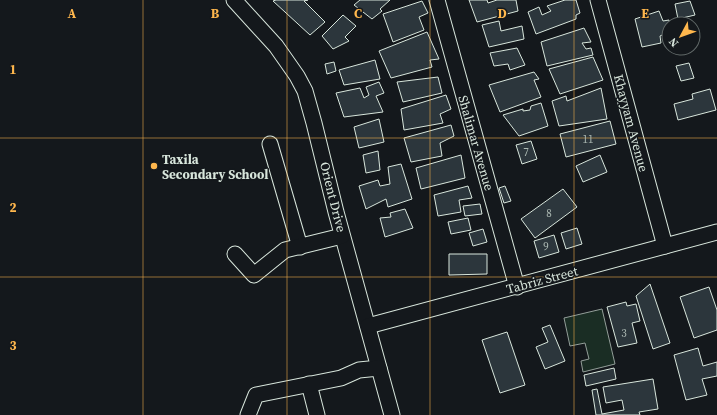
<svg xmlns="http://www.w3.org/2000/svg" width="717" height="415" font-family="'Source Serif 4',serif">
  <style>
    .green { fill: #1a2d24; stroke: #939e99 }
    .building { fill: #2c363c; stroke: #d8e6dc }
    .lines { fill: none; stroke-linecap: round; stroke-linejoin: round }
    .minor-casing { stroke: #d8e6dc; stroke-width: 17 }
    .minor { stroke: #14181c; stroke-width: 15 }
    .grid { fill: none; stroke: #ffb74d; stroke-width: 1; stroke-opacity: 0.55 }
    .poi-dot { fill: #ffb74d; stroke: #14181c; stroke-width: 1.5 }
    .labels { text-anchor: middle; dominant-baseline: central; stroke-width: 3; stroke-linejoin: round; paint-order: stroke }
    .number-label { font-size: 11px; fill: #adbab4 }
    .street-label { font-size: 13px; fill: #d8e6dc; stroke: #14181c }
    .poi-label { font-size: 13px; font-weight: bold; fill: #d8e6dc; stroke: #14181c; text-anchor: start }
    .grid-label { font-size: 13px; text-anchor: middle; font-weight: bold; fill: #ffb74d; stroke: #14181c; stroke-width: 3; stroke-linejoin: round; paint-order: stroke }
  </style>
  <rect width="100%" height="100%" fill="#14181c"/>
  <polygon class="green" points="602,309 615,364 583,372 581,361 589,359 585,343 570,346 564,318"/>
  <g class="building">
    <polygon points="276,0 308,0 304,1 325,22 310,35 273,1"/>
    <polygon points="360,0 390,0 380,9 382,11 372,19 354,5"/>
    <polygon points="469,0 487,0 488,3 497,0 516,0 518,11 477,22"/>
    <polygon points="565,0 576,0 580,13 576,15 576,19 536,34 528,12 539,7 542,15 551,11 547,6"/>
    <polygon points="422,1 428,13 419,17 424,30 393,42 383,14"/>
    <polygon points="690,1 695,15 678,19 675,4"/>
    <polygon points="659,11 663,21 669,20 670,24 669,24 669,32 660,36 661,43 642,47 635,19"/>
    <polygon points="343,15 356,26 345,37 349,41 333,49 322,36"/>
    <polygon points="499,21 501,31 522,26 524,39 489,47 482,25"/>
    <polygon points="584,28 591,42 582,43 586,49 591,48 593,55 547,66 541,42"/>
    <polygon points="427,32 439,59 430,60 432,67 391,78 379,51"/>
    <polygon points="517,48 525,65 510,70 508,64 494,66 490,53"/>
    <polygon points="593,57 603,80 560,94 549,69"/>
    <polygon points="375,60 380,79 344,85 339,70"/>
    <polygon points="334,62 336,71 327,74 325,64"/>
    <polygon points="689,63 694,78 681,81 676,66"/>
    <polygon points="534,72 539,79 534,80 541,97 500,112 489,85"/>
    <polygon points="438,77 442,93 403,102 397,82"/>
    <polygon points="379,82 384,93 376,96 383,112 344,117 336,93 360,88 364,98 369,95 366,87"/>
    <polygon points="601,88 607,119 559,126 552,101 566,96 567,101"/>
    <polygon points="710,89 716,110 678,120 674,104 693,99 692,94"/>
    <polygon points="446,95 451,109 440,114 443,123 404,130 401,109"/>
    <polygon points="541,103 548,126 519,136 503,115 523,109 523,111 530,110 531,106"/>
    <polygon points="379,119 384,142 359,148 354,127"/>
    <polygon points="610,121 616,144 566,157 560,134"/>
    <polygon points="451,125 454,136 440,143 442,156 411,162 404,138"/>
    <polygon points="531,141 537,159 522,164 516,145"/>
    <polygon points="378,151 380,170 366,173 363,155"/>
    <polygon points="461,155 465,178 421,189 416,168"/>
    <polygon points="600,155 607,172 583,182 576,166"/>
    <polygon points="401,164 412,199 388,207 386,199 366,209 359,186 378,180 380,186 390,184 388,167"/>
    <polygon points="468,186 472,198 459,200 461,212 438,216 434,195"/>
    <polygon points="505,186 511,201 504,203 499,188"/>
    <polygon points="563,189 577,207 535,238 521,219"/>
    <polygon points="480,204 482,214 465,216 463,206"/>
    <polygon points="405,209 413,228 385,237 380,218 391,217 390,213"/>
    <polygon points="468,218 471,230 451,234 448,222"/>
    <polygon points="577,228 582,244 566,249 561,233"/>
    <polygon points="483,229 487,242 473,246 469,233"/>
    <polygon points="554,235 559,252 539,258 534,241"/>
    <polygon points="449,254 487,254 487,274 449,275"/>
    <polygon points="650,284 670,343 653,349 636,296"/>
    <polygon points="709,287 717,310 717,330 694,338 680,297"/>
    <polygon points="626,302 627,306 636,304 640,321 632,323 637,343 618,347 607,307"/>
    <polygon points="550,325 565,361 545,369 536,347 548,342 542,328"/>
    <polygon points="507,332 525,385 500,393 482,340"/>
    <polygon points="698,348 703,366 717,362 717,376 702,379 707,395 686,400 674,355"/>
    <polygon points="614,368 616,379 586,386 584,375"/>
    <polygon points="653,379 658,409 639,412 640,415 596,415 592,390 597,389 602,414 624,410 622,400 606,403 603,387"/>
  </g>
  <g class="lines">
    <g class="minor-casing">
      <g id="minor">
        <polyline points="234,0 276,46 297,76 305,91 314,123 336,212 392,415"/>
        <polyline points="437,0 517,287"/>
        <polyline points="598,0 665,246"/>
        <polyline points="270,144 300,247"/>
        <polyline points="235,254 254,275 285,250 342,236"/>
        <polyline points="368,326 717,232"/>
        <polyline points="309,384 317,415"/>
        <polyline points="248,415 256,395 341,378 359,370 379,368"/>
      </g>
    </g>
    <use href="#minor" class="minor"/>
  </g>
  <path class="grid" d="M143,0V415M287,0V415M430,0V415M574,0V415M0,138H717M0,277H717"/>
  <circle class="poi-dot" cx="154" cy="166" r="4"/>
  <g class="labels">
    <g class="number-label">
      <text x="588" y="139">11</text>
      <text x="526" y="152">7</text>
      <text x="549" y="213">8</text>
      <text x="546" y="246">9</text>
      <text x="624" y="333">3</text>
    </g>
    <g class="street-label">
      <text transform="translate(631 123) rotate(75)">Khayyam Avenue</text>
      <text transform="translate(476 143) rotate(74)">Shalimar Avenue</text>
      <text transform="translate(333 197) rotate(76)">Orient Drive</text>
      <text transform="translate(542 280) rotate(-15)">Tabriz Street</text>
    </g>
    <g class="poi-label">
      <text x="162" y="159">Taxila<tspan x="162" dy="15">Secondary School</tspan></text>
    </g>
  </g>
  <g class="grid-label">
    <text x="72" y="18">A</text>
    <text x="215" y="18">B</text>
    <text x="358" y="18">C</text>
    <text x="502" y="18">D</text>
    <text x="645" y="18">E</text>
    <text x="13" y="74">1</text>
    <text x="13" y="212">2</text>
    <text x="13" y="350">3</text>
  </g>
  <g transform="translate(681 36) rotate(229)"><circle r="19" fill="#14181c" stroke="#626a69"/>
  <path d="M0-3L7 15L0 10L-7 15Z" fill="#ffb74d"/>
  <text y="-6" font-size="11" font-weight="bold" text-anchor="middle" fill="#d8e6dc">N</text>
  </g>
</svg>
